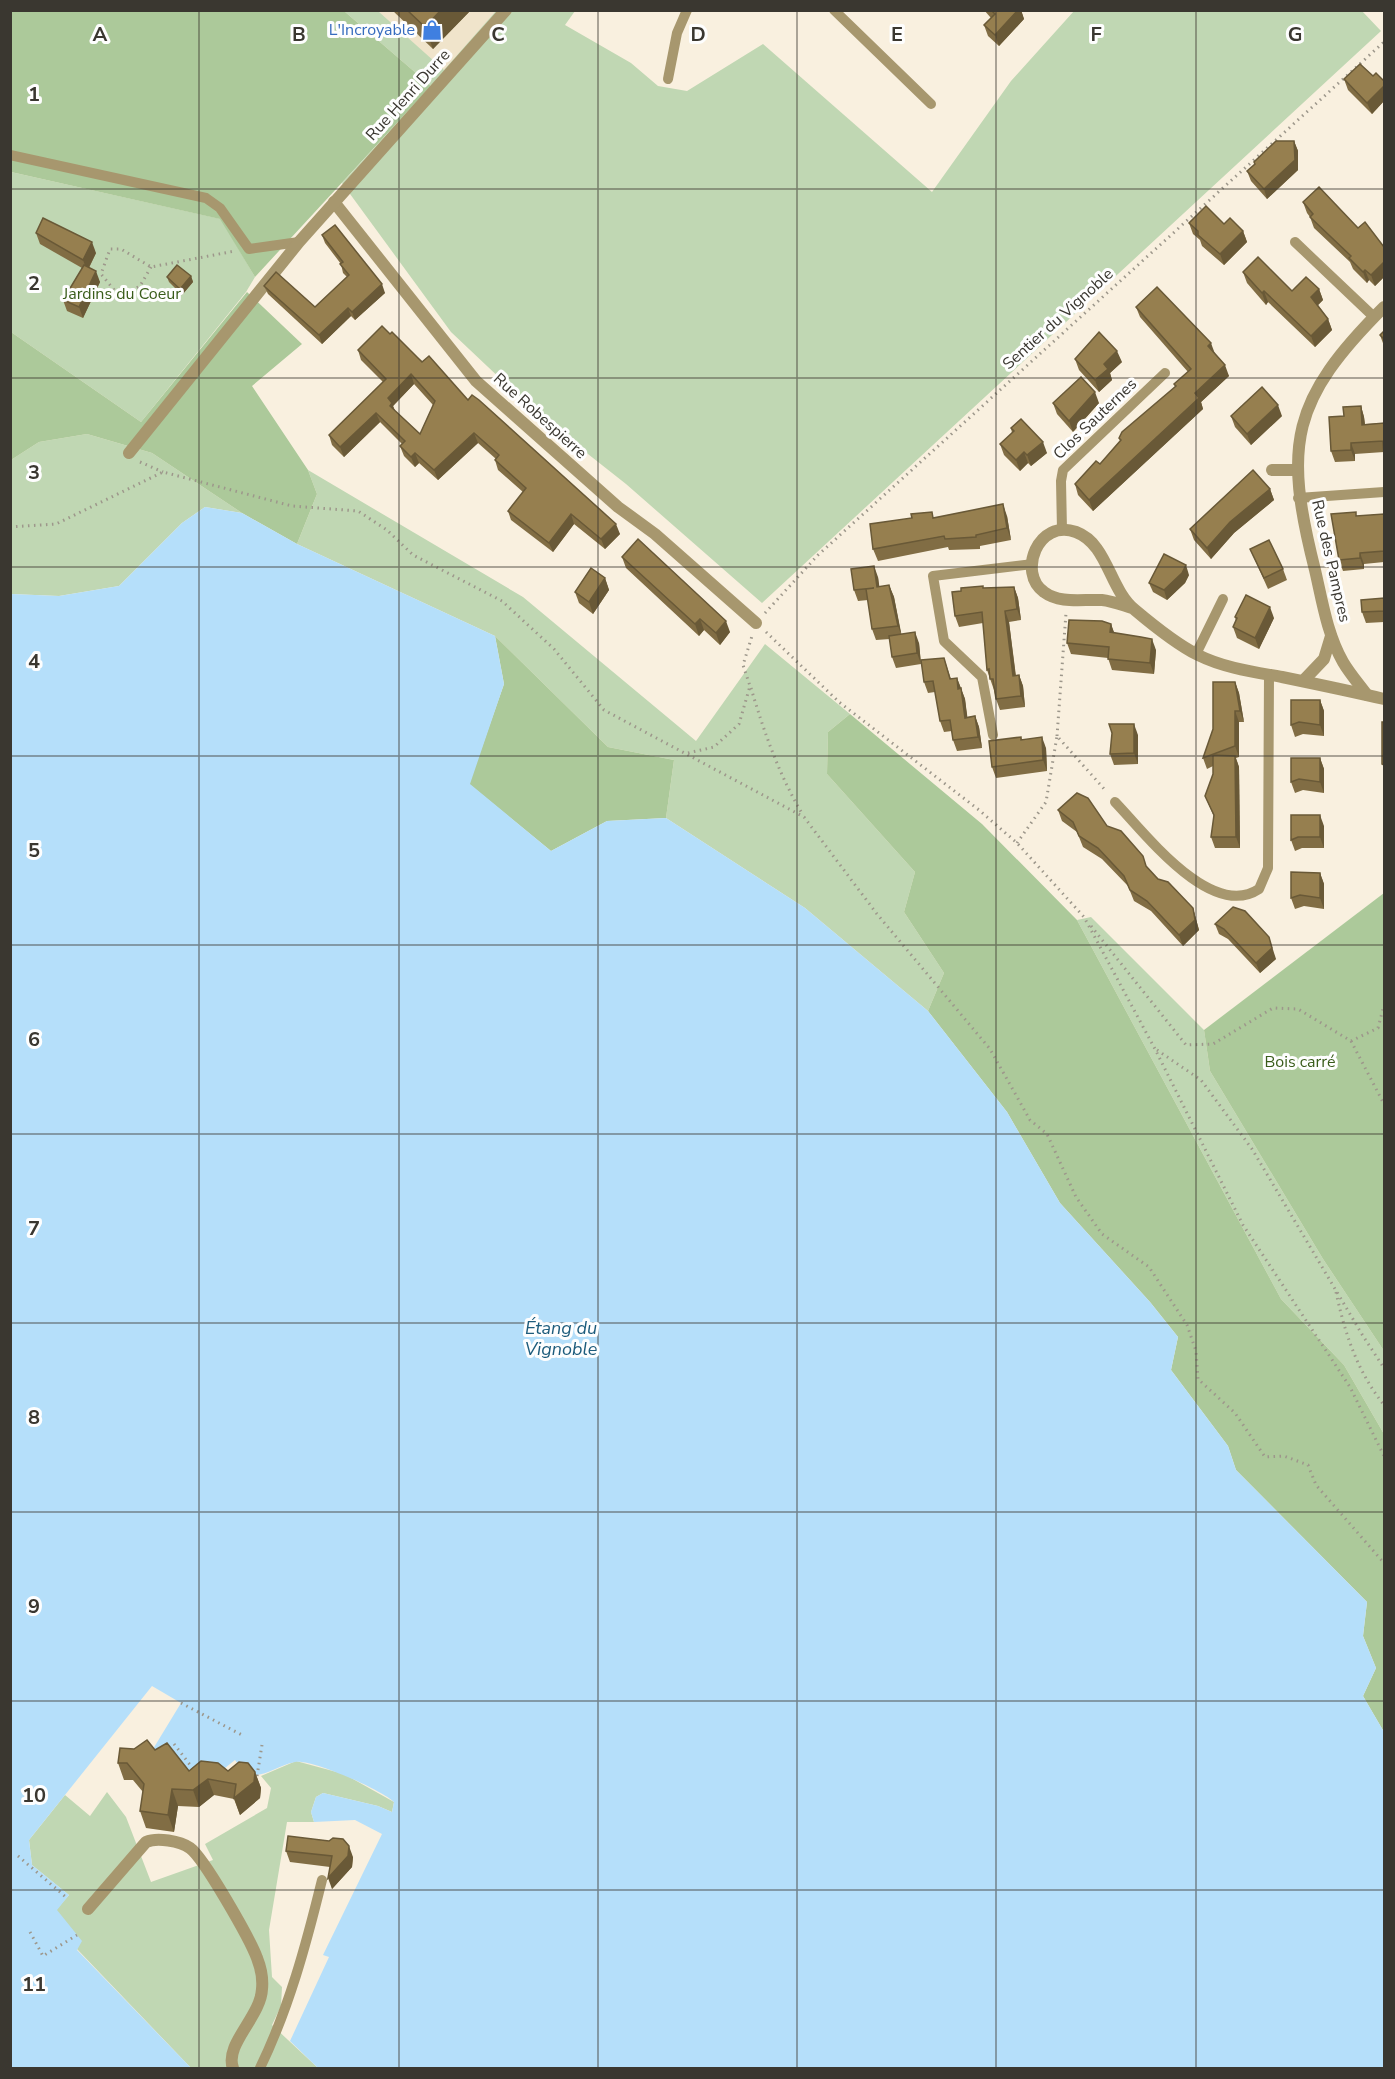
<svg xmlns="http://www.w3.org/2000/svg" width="1395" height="2079" font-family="'Nunito Sans',sans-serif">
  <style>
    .built { fill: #f0e4cb }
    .green { fill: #c0d7b3 }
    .forest { fill: #acc99a }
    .water { fill: #b5dffa }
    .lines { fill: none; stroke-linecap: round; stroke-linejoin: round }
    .path { stroke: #9d978b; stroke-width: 3; stroke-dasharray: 1.5 4.5; stroke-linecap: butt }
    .lane { stroke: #a7976e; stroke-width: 10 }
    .street { stroke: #a7976e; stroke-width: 12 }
    .wall { fill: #816d44; fill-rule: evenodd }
    .shaded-wall { fill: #695937 }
    .building { fill: #967f4f; stroke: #695937; stroke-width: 1.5; fill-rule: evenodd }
    .grid { fill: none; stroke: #3a3730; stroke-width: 1.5; stroke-opacity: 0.55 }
    .labels { text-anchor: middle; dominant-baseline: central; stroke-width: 6; stroke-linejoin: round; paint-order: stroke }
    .shop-label { font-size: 16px; fill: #366cbe; stroke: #fefefe; text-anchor: end }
    .street-label { font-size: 16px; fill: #3a3730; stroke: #fefefe }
    .park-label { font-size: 16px; fill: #395c1a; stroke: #fefefe }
    .water-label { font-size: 18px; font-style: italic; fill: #1d5c7c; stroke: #fefefe }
    .grid-label { font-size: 20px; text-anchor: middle; font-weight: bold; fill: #3a3730; stroke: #fefefe; stroke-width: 6; stroke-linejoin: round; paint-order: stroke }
  </style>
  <rect width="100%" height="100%" fill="#f9f0df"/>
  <polygon class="built" points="378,11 496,11 444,71"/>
  <g class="green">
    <polygon points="344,11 378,11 444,70 496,11 575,11 565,25 631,63 658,86 687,91 763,44 932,192 1011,81 1074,11 1362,11 1381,31 762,603 626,484 541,417 451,332 342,183 431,86"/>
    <polygon points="11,172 221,219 255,277 246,292 141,422 11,332"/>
    <polygon points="87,434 152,453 242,513 205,507 182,523 119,586 59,596 11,594 11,460 39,442"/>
    <polygon points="308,470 523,597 696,741 765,644 850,714 828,732 827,774 915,872 904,912 944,973 928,1011 805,908 666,818 674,760 608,747 495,636 297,544 317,494"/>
    <polygon points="1091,917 1204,1030 1210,1071 1323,1259 1384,1351 1384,1434 1344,1365 1281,1299 1077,920"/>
    <polygon points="296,1761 344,1774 394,1802 392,1812 378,1806 323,1793 316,1797 311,1812 314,1822 287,1822 269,1930 272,1977 282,1987 281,2006 272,2025 318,2068 191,2068 77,1949 56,1910 69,1895 32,1865 29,1840 65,1795 90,1816 107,1792 126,1817 151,1882 213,1860 205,1844 267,1808 271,1788 261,1776"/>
  </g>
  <g class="forest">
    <polygon points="11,11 344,11 431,86 255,277 220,219 11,172"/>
    <polygon points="247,292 302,344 252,386 308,470 317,494 297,544 242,513 152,453 87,434 39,442 11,460 11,332 141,422"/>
    <polygon points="495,636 608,747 674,760 666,818 607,821 551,851 469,784 504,684"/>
    <polygon points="850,714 982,824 1077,920 1281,1299 1344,1365 1384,1434 1384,1732 1363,1696 1376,1668 1363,1636 1367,1602 1236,1470 1228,1446 1171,1370 1178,1337 1150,1302 1060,1203 1007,1112 928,1011 944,973 904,912 915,872 827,774 828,732"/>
    <polygon points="1384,893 1384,1351 1323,1259 1210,1071 1204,1030"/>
  </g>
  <path class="water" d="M205,507L242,513L297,544L495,636L504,684L470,784L551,851L607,821L666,818L805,908L928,1011L1007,1112L1060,1203L1150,1302L1178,1337L1171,1370L1228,1446L1236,1470L1367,1602L1363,1636L1376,1668L1363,1696L1384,1732V2068H318L290,2041L329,1957L323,1955L382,1834L355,1820L314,1822L311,1812L316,1797L323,1793L378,1806L392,1812L394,1802C382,1790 310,1758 295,1762C275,1766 268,1777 246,1775L235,1760L220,1772L201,1779L162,1762L153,1749L181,1703L152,1686L29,1840L32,1865L69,1895L57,1910L82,1941L77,1950L191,2068H11V594L59,596L119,586L182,523Z"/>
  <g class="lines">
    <g class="path">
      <polyline points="151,267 140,286 120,297 101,274 110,249 121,249 151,267 235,251"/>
      <polyline points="140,462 163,472"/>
      <polyline points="10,527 56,524 163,472 292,506 358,511 387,530 413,555 502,601 554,649 604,710 804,817 877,914 990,1049 1030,1120 1047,1134 1076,1197 1102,1234 1149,1267 1187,1325 1196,1351 1198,1379 1235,1413 1265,1457 1284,1456 1308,1465 1316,1485 1384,1563"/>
      <polyline points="765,613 818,555 1384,42"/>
      <polyline points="766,632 839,702 979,810 1017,843 1084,917 1155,1049 1243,1225 1350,1387 1384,1456"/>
      <path d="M751,688C764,732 779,775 803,815"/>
      <polyline points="1057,736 1066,613"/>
      <polyline points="688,753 714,747 739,724 750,686 743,665 752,636"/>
      <polyline points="1017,843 1046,802 1057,736 1106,791"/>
      <polyline points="1091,926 1186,1045 1213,1044 1273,1008 1298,1009 1351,1041 1378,1028 1384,1005"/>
      <polyline points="1351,1041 1384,1104"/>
      <polyline points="1157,1050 1201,1080 1252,1149 1363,1336 1384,1368"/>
      <path d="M1336,1292C1345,1334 1357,1371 1384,1405"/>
      <polyline points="181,1703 242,1735"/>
      <polyline points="174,1744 194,1770"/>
      <polyline points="257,1776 262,1745"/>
      <polyline points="18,1856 67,1898"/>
      <polyline points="30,1932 43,1956 77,1935"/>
    </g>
    <g class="lane">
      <polyline points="834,10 931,104"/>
      <polyline points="668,79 677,33 687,10"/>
      <polyline points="10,155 206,198 220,208 249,249 299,242"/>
      <polyline points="1295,242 1374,317"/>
      <polyline points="1298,498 1384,492"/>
      <polyline points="1062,530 1061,481 1063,470 1165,373"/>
      <polyline points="1196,654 1223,599"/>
      <polyline points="993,735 982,677 944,641 933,576 1033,564"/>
      <path d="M1115,802C1144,832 1211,921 1259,889L1268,868L1269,675"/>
      <path d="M260,2068C289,2008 306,1945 322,1880"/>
    </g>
    <g class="street">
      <polyline points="334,202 476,381 618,507 655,534 756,623"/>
      <polyline points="129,453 299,242 506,10"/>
      <polyline points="1272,470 1297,470"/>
      <path d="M1132,608C1122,605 1112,601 1102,600C1082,599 1060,604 1044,592C1017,573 1038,518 1076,532C1108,544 1109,589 1135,610C1154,626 1176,644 1198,655C1224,668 1254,672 1282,677C1316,684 1350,691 1384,699"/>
      <polyline points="1303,681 1324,659 1331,636"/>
      <path d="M1367,695C1359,684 1350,674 1343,662C1327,634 1322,600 1315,570C1283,444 1291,400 1384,307"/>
      <path d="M88,1909L146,1842C157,1837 180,1841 190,1848C204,1858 250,1939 257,1958C261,1968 263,1979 262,1989C261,2016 224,2045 233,2068"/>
    </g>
  </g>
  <g class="wall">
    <polygon points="392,10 471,10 433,49"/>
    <polygon points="984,10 1021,10 1024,19 999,46 988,36 984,25 991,18"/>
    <polygon points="1373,76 1384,81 1384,101 1372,114 1348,90 1344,79"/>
    <polygon points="1294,141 1298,151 1298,170 1267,199 1251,181 1247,171 1255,164 1254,162"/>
    <polygon points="1303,202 1358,228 1384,247 1384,277 1375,286 1369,280 1367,283 1353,269 1350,262 1314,228 1310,217 1307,213"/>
    <polygon points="1189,223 1224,224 1243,231 1247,242 1224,265 1202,246 1200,240 1193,234"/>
    <polygon points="36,233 96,253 89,268 100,282 83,318 67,311 63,300 82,268 40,244"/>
    <polygon points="322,235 385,293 355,320 351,316 322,344 268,294 264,286 315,307 347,277 343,273 341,264 325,243"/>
    <polygon points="1243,272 1292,291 1319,289 1323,300 1318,305 1328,319 1332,330 1315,347 1268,302 1266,305 1247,283"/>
    <polygon points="191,276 193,282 182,295 169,282 167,277"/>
    <polygon points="1136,307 1215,354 1229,376 1201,402 1203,409 1093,511 1078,495 1075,484 1100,464 1120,441 1119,438 1175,387 1174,384 1188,372 1140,317"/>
    <polygon points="1384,331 1384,346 1380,335"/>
    <path d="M390,334L468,400L620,534L605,549L574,524L553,552L511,520L508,511L523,492L498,470L495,460L496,459L478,443L438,480L419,463L415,467L404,456L400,446L402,444L380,422L344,457L332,445L329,435L383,382L361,360L358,350ZM414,384L433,405L420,434L395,411L393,406Z"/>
    <polygon points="1075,359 1122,362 1110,373 1112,380 1099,392 1079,370"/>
    <polygon points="1053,403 1099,403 1073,432 1057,414"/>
    <polygon points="1361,406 1364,417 1365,424 1384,423 1384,452 1355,454 1355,461 1335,462 1331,451 1344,416"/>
    <polygon points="1231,416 1282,416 1251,445 1235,427"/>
    <polygon points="1011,428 1047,453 1031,466 1028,463 1020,471 1004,455 1000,444 1012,433"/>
    <polygon points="1270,489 1274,500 1234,533 1211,559 1194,540 1190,529"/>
    <polygon points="1384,514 1384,562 1364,564 1364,569 1343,571 1339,560 1357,516"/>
    <polygon points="1007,516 1011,540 980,546 980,549 949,550 948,547 878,561 873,549 934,518"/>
    <polygon points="1250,549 1283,569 1287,580 1268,589"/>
    <polygon points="622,557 730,632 720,645 704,630 699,636 626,568"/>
    <polygon points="1189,575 1185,583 1167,600 1153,592 1149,583"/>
    <polygon points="878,577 879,587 889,585 894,597 901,634 919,643 921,664 896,668 892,657 890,639 876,640 872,629 868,600 858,601 854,590"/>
    <polygon points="605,578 609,590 593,614 579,603 575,592"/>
    <polygon points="1014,587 1018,598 1021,620 1009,622 1016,676 1019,675 1023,686 1025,707 1000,710 996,699 994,690 987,670 983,623 959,627 955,616 961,591 984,588"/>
    <polygon points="1384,598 1384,622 1366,623 1362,612"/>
    <polygon points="1235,617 1274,618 1259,649 1237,638 1233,627 1236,621"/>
    <polygon points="1111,624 1114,633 1156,650 1154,674 1112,670 1108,658 1071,654 1067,643"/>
    <polygon points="944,658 951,679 957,678 965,699 967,717 975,716 979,727 982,748 957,751 953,740 952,731 944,732 940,721 935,692 928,693 924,682"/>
    <polygon points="1235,682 1239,693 1244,722 1239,722 1239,757 1236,758 1239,767 1240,848 1215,848 1211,837 1214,817 1205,796 1213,774 1213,766 1207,769 1203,758"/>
    <polygon points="1320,700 1324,711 1324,736 1303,734 1295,737 1291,725"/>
    <polygon points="1138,735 1138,764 1114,765 1110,754"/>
    <polygon points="1021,737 1022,740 1046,748 1047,771 996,778 992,767"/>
    <polygon points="1320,758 1324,769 1324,793 1303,790 1295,793 1291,782"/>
    <polygon points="1058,810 1107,826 1158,879 1193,908 1199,930 1183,946 1151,911 1134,901 1128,886 1102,859 1083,847 1077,832 1062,821"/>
    <polygon points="1324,826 1324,848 1302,848 1295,851 1291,840"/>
    <polygon points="1320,873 1324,884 1324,909 1304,906 1295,909 1291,898"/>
    <polygon points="1215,924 1276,959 1260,973 1228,939 1219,934"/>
    <polygon points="155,1750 189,1771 255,1772 261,1788 260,1798 240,1815 234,1799 214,1795 199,1807 178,1806 174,1832 146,1828 140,1811 143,1792 133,1780 124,1780 118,1763"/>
    <polygon points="286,1851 353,1857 352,1867 332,1889 330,1867 290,1862"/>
  </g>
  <g class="shaded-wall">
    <polygon points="441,10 471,10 433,49 425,27"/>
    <polygon points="1018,10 1021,10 1024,19 999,46 995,35"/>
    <polygon points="1384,86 1384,101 1372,114 1367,103"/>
    <polygon points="1294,141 1298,151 1298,170 1267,199 1264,189"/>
    <polygon points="1243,231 1247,242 1224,265 1220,254"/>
    <polygon points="92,242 96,253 87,271 83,260"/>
    <polygon points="1384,262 1384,277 1375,286 1371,275"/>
    <polygon points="1365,270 1369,280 1367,283 1363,272"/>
    <polygon points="96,271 100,282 83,318 79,307"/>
    <polygon points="191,276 193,282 182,295 180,289"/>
    <polygon points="382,284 385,293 355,320 352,312"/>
    <polygon points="1319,289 1323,300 1315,308 1311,297"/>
    <polygon points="1264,291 1268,302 1266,305 1262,293"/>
    <polygon points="348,308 351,316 322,344 319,335"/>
    <polygon points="1328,319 1332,330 1315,347 1311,336"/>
    <polygon points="1211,343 1215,354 1208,346"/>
    <polygon points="1117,351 1122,362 1110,373 1112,380 1099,392 1095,380 1104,364"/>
    <polygon points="1225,365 1229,376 1201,402 1203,409 1093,511 1089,500 1195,393"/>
    <polygon points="411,374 414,384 393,406 396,413 394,416 388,398"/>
    <polygon points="1095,392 1099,403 1073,432 1069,421"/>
    <polygon points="1278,405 1282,416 1251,445 1247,434"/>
    <polygon points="1361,406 1364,417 1366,435 1362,425"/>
    <polygon points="376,413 380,422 344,457 340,447"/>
    <polygon points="474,433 478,443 438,480 434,470"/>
    <polygon points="1043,442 1047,453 1031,466 1027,455"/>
    <polygon points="1351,443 1355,454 1355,461 1351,450"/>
    <polygon points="1024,452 1028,463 1020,471 1016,460"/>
    <polygon points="415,453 419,463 415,467 411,457"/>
    <polygon points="1270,489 1274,500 1234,533 1211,559 1207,548 1230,522"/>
    <polygon points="1003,504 1007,516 1011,540 1007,528"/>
    <polygon points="571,514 574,524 553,552 549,543"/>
    <polygon points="616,524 620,534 605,549 601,539"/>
    <polygon points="1360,553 1364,564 1364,569 1360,558"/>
    <polygon points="1186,565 1189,575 1185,583 1167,600 1164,590"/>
    <polygon points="874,566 878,577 881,598 877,587"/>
    <polygon points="605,578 609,590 593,614 589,602"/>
    <polygon points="889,585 894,597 902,637 898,626"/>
    <polygon points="1014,587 1018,598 1021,620 1017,609"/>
    <polygon points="1270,607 1274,618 1259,649 1255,638"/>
    <polygon points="1005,611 1009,622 1017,687 1013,676"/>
    <polygon points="700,619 704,630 699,636 695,624"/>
    <polygon points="726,621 730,632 720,645 716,633"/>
    <polygon points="1111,624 1115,635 1110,632"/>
    <polygon points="915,632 919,643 921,664 917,653"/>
    <polygon points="1152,639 1156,650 1154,674 1150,663"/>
    <polygon points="1019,675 1023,686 1025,707 1021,696"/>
    <polygon points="957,678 965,699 969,729 965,718 958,689"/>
    <polygon points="1235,682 1239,693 1244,722 1240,711"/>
    <polygon points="1320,700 1324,711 1324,736 1320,725"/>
    <polygon points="1235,711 1239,722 1239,757 1235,746"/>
    <polygon points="975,716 979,727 982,748 978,737"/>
    <polygon points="1134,724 1138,735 1138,764 1134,753"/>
    <polygon points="1042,737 1046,748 1047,771 1043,760"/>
    <polygon points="1235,756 1239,767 1240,848 1236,837"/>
    <polygon points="1320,758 1324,769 1324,793 1320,782"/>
    <polygon points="1320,815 1324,826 1324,848 1320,837"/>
    <polygon points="1320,873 1324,884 1324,909 1320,898"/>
    <polygon points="1193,908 1199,930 1183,946 1179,935"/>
    <polygon points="1269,937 1276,959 1260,973 1256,963"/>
    <polygon points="255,1772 261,1788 260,1798 240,1815 234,1798"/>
    <polygon points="208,1779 214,1795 199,1807 193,1790"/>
    <polygon points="172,1789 178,1806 174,1832 168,1815"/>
    <polygon points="349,1846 353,1857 352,1867 332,1889 328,1878"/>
  </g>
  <g class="building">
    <polygon points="407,10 441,10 425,27"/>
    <polygon points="991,10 1018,10 995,35 984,25 995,14"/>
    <polygon points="1360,64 1373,76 1376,73 1384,81 1384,86 1367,103 1344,79"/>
    <polygon points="1276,141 1294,141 1295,160 1264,189 1247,171 1255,164 1254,162"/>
    <polygon points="1319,187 1358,228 1365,222 1384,247 1384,262 1371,275 1365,270 1363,272 1349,258 1351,256 1310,217 1313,214 1303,202"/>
    <polygon points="1206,206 1224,224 1230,218 1243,231 1220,254 1198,235 1198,231 1189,223"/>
    <polygon points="43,218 92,242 83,260 36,233"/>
    <polygon points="335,225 382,284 352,312 348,308 319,335 264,286 276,272 315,307 349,275 340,264 343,262 322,235"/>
    <polygon points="1258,257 1292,291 1306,277 1319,289 1311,297 1328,319 1311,336 1264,291 1262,293 1243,272"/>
    <polygon points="84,265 96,271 79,307 63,300"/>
    <polygon points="177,265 191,276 180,289 167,277"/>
    <polygon points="1157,287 1211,343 1208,346 1225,365 1195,393 1199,398 1089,500 1075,484 1096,461 1100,464 1121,440 1119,438 1122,432 1176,386 1174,384 1191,369 1136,307"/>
    <path d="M382,326L390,334L392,332L422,362L429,356L468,400L472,395L479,400L616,524L601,539L571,514L549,543L508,511L526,488L495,460L499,455L474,433L434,470L415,453L411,457L400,446L405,441L376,413L340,447L329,435L386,379L358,350ZM411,374L435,401L420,434L390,406L392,403L388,398Z"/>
    <polygon points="1384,331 1384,339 1380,335"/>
    <polygon points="1099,332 1117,351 1104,364 1108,369 1095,380 1075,359"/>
    <polygon points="1081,377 1095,392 1069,421 1053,403"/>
    <polygon points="1262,387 1278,405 1247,434 1231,416"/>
    <polygon points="1361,406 1362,425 1384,423 1384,457 1383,441 1351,443 1351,450 1331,451 1329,417 1344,416 1343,407"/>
    <polygon points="1021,419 1043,442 1027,455 1024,452 1016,460 1000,444 1014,431 1011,428"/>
    <polygon points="1253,470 1270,489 1230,522 1207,548 1190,529"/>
    <polygon points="1003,504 1007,528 976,535 976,537 945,539 944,536 873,549 870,524 912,518 911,514 932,512 933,518"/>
    <polygon points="1356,512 1356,516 1384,514 1384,551 1360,553 1360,558 1339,560 1331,514"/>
    <polygon points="638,539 726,621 716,633 700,619 695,624 622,557"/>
    <polygon points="1269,540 1283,569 1264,578 1250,549"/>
    <polygon points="1164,554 1186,565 1182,573 1164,590 1149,583"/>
    <polygon points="874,566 877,587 889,585 898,626 872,629 866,589 874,588 854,590 851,569"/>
    <polygon points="591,568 605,578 589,602 575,592"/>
    <polygon points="983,586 983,588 1014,587 1017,609 1005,611 1013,676 1019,675 1021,696 996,699 993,679 990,679 989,669 987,670 982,612 955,616 952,592 961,591 961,588"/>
    <polygon points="1246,595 1270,607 1255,638 1233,627 1237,618 1235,617"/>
    <polygon points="1384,598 1384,611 1362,612 1361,600"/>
    <polygon points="1069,620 1102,621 1111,624 1110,632 1141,637 1152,639 1150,663 1108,659 1109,647 1067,643"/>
    <polygon points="915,632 917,653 892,657 889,636"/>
    <polygon points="944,658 950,679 957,678 958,689 961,688 965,718 975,716 978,737 953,740 950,720 940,721 933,681 924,682 921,660"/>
    <polygon points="1213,682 1235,682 1240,711 1235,711 1235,746 1203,758 1213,729"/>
    <polygon points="1291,700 1320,700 1320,725 1299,722 1291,725"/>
    <polygon points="1382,722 1384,722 1384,765 1382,764"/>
    <polygon points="1109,724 1134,724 1134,753 1110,754 1112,733"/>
    <polygon points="1021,737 1021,740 1042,737 1043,760 992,767 989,741"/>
    <polygon points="1213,755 1235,756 1236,837 1211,837 1214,815 1205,796 1213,774"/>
    <polygon points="1291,758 1320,758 1320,782 1299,779 1291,782"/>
    <polygon points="1077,793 1088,798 1107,826 1121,831 1143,856 1146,866 1158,879 1168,882 1193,908 1195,920 1179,935 1147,901 1130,890 1124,876 1098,848 1079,836 1073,822 1058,810"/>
    <polygon points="1291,815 1320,815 1320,837 1298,837 1291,840"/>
    <polygon points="1291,872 1320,873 1320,898 1300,895 1291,898"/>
    <polygon points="1233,907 1245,911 1269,937 1272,948 1256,963 1224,929 1215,924"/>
    <polygon points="147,1740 155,1750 167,1743 189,1771 201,1761 218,1763 228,1771 239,1762 248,1763 255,1772 254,1782 234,1798 236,1784 208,1779 193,1790 172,1789 168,1815 140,1811 144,1784 127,1763 118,1763 120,1748 134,1749"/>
    <polygon points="288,1836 329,1841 333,1838 343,1839 349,1846 348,1856 328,1878 332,1856 286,1851"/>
  </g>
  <path class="grid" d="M199,10V2068M399,10V2068M598,10V2068M797,10V2068M996,10V2068M1196,10V2068M10,189H1384M10,378H1384M10,567H1384M10,756H1384M10,945H1384M10,1134H1384M10,1323H1384M10,1512H1384M10,1701H1384M10,1890H1384"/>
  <defs>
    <g id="shop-bare" transform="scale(1.62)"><path d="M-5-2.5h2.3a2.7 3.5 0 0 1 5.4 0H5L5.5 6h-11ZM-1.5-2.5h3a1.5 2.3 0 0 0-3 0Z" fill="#3f7fe0" stroke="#fefefe" stroke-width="2.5" paint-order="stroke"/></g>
  </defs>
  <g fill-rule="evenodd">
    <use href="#shop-bare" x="432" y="30"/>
  </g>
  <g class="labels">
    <g class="shop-label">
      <text x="415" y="30">L'Incroyable</text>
    </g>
    <g class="street-label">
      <text transform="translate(408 95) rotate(-48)">Rue Henri Durre</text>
      <text transform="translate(1058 319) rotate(-42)">Sentier du Vignoble</text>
      <text transform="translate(540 416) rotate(42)">Rue Robespierre</text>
      <text transform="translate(1095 419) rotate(-44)">Clos Sauternes</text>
      <text transform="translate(1331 561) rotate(77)">Rue des Pampres</text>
    </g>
    <g class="park-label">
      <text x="122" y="294">Jardins du Coeur</text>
      <text x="1300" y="1062">Bois carré</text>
    </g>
    <g class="water-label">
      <text x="561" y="1328">Étang du<tspan x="561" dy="21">Vignoble</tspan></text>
    </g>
  </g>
  <g class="grid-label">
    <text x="100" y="41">A</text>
    <text x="299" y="41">B</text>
    <text x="498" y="41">C</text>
    <text x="698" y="41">D</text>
    <text x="897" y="41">E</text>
    <text x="1096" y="41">F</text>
    <text x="1295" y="41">G</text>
    <text x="34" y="101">1</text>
    <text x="34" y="290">2</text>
    <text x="34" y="479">3</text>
    <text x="34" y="668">4</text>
    <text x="34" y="857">5</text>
    <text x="34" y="1046">6</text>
    <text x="34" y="1235">7</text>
    <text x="34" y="1424">8</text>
    <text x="34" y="1613">9</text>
    <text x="34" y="1802">10</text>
    <text x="34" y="1991">11</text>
  </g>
  <rect width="1395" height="2079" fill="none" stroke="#3a3730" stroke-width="24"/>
</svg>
